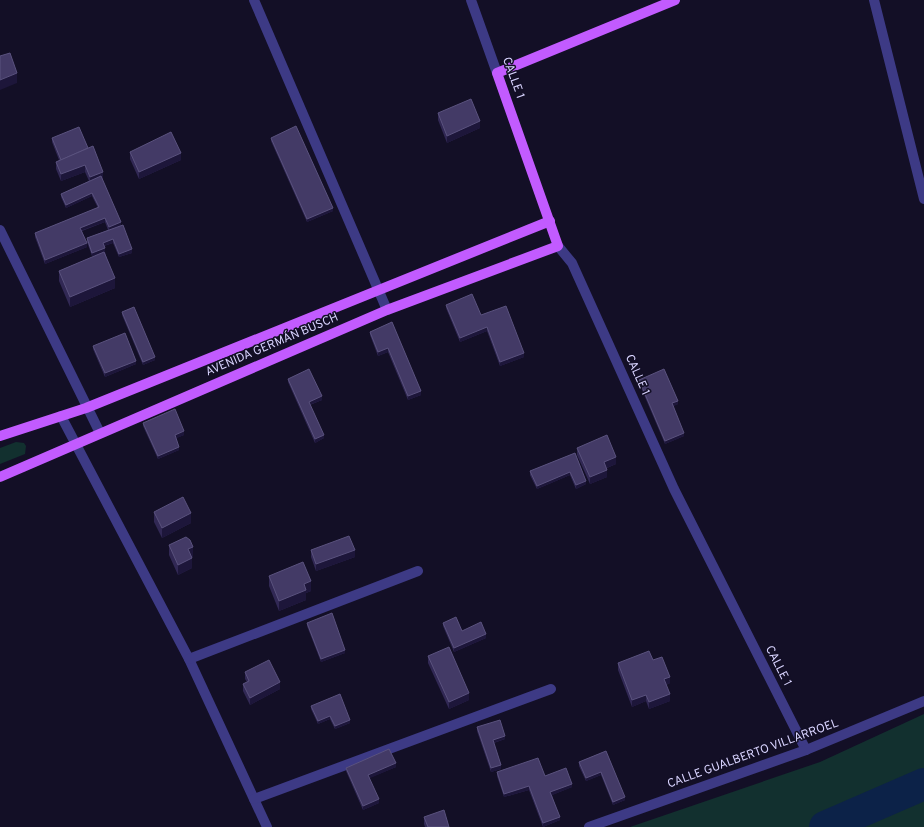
<svg xmlns="http://www.w3.org/2000/svg" width="924" height="827" font-family="Overpass,sans-serif">
  <style>
    .green { fill: #12302f }
    .lines { fill: none; stroke-linecap: round; stroke-linejoin: round }
    .river { stroke: #0c2248; stroke-width: 32 }
    .minor { stroke: #3d3a85; stroke-width: 10 }
    .major { stroke: #c25bff; stroke-width: 10 }
    .wall { fill: #312854 }
    .shaded-wall { fill: #1d163a }
    .building { fill: #433a66; stroke: #5a527e }
    .labels { text-anchor: middle; dominant-baseline: central; stroke-width: 3; stroke-linejoin: round; paint-order: stroke }
    .street-label { font-size: 12px; fill: #d9d4ff; stroke: #130f26 }
  </style>
  <rect width="100%" height="100%" fill="#130f26"/>
  <g class="green">
    <polygon points="16,442 24,443 26,446 25,454 0,464 0,448"/>
    <polygon points="924,714 924,827 630,827 820,762"/>
  </g>
  <g class="lines">
    <polyline class="river" points="825,827 924,784"/>
    <g class="minor">
      <polyline points="254,0 387,310"/>
      <polyline points="471,0 497,73"/>
      <polyline points="874,0 924,199"/>
      <polyline points="0,230 100,433"/>
      <polyline points="558,246 572,263 674,489 806,750"/>
      <polyline points="61,416 189,659 267,827"/>
      <polyline points="189,659 418,571"/>
      <polyline points="254,799 551,689"/>
      <polyline points="589,827 806,750 924,701"/>
    </g>
    <g class="major">
      <polyline points="0,436 86,408 550,221"/>
      <polyline points="0,477 387,310 558,246 497,73 675,0"/>
    </g>
  </g>
  <g class="wall">
    <polygon points="438,113 480,128 447,143 438,120"/>
    <polygon points="52,138 88,148 103,179 102,179 132,253 119,257 113,243 104,246 105,252 115,288 70,307 59,281 59,271 102,253 92,256 87,242 87,238 108,230 105,222 82,231 87,247 45,264 35,237 35,233 98,208 92,196 66,208 61,197 61,194 89,181 85,172 61,181 56,169 56,162 59,160 52,142"/>
    <polygon points="271,138 333,211 307,222 271,141"/>
    <polygon points="130,152 181,160 139,179 130,159"/>
    <polygon points="446,305 481,315 524,357 500,366 487,331 460,342 446,308"/>
    <polygon points="122,312 155,360 143,365 122,315"/>
    <polygon points="392,322 421,395 408,400 388,352 378,356 370,335 370,332"/>
    <polygon points="93,346 136,364 105,377 93,349"/>
    <polygon points="288,379 322,400 310,405 324,438 315,443 288,382"/>
    <polygon points="639,380 678,404 673,406 684,436 665,444 639,383"/>
    <polygon points="143,423 184,435 176,438 179,450 158,459 143,426"/>
    <polygon points="577,448 616,464 607,468 607,477 590,484 577,455"/>
    <polygon points="575,453 586,484 576,489 570,475 537,489 530,475 530,471"/>
    <polygon points="154,512 191,523 162,538 154,522"/>
    <polygon points="169,545 193,557 192,557 192,568 178,575 169,555"/>
    <polygon points="311,550 355,557 316,571 311,557"/>
    <polygon points="269,576 311,591 306,593 306,600 279,611 269,586"/>
    <polygon points="307,623 345,653 321,662 307,626"/>
    <polygon points="443,623 462,631 486,638 454,652 443,626"/>
    <polygon points="428,656 469,700 449,709 428,663"/>
    <polygon points="653,660 670,683 666,685 670,701 649,709 646,701 632,707 618,670 618,663"/>
    <polygon points="245,672 280,689 250,705 243,691 243,684 247,682 245,679"/>
    <polygon points="311,706 350,723 335,729 330,719 318,724 311,709"/>
    <polygon points="477,727 505,739 494,743 501,769 491,772 477,731"/>
    <polygon points="606,751 625,800 613,805 601,775 586,781 579,766 579,762"/>
    <polygon points="396,767 369,778 379,803 363,810 346,771 346,768"/>
    <polygon points="497,772 545,776 572,787 552,795 560,820 543,827 529,790 504,797 497,776"/>
    <polygon points="424,817 449,827 425,827 424,824"/>
  </g>
  <g class="shaded-wall">
    <polygon points="17,73 17,83 0,90 0,80"/>
    <polygon points="480,121 480,128 447,143 447,136"/>
    <polygon points="181,153 181,160 139,179 139,172"/>
    <polygon points="85,165 85,172 61,181 61,174"/>
    <polygon points="103,172 103,179 90,184 90,177"/>
    <polygon points="92,193 92,196 66,208 66,205"/>
    <polygon points="333,208 333,211 307,222 307,219"/>
    <polygon points="105,218 105,222 80,231 80,228"/>
    <polygon points="121,222 121,226 109,231 109,227"/>
    <polygon points="113,239 113,243 103,246 103,243"/>
    <polygon points="87,243 87,247 45,264 45,260"/>
    <polygon points="105,248 105,252 92,256 92,253"/>
    <polygon points="132,249 132,253 119,257 119,254"/>
    <polygon points="115,278 115,288 70,307 70,297"/>
    <polygon points="487,327 487,331 460,342 460,338"/>
    <polygon points="388,348 388,352 378,356 378,352"/>
    <polygon points="524,353 524,357 500,366 500,362"/>
    <polygon points="155,357 155,360 143,365 143,362"/>
    <polygon points="136,361 136,364 105,377 105,373"/>
    <polygon points="421,391 421,395 408,400 408,396"/>
    <polygon points="322,396 322,400 309,405 309,402"/>
    <polygon points="678,401 678,404 672,407 672,403"/>
    <polygon points="184,431 184,435 175,439 175,435"/>
    <polygon points="684,433 684,436 665,444 665,441"/>
    <polygon points="324,435 324,438 315,443 315,439"/>
    <polygon points="179,447 179,450 158,459 158,456"/>
    <polygon points="616,457 616,464 604,469 604,462"/>
    <polygon points="607,470 607,477 590,484 590,477"/>
    <polygon points="570,472 570,475 537,489 537,486"/>
    <polygon points="586,481 586,484 576,489 576,485"/>
    <polygon points="191,513 191,523 162,538 162,528"/>
    <polygon points="193,547 193,557 188,559 188,549"/>
    <polygon points="355,550 355,557 316,571 316,564"/>
    <polygon points="192,558 192,568 178,575 178,565"/>
    <polygon points="311,581 311,591 306,593 306,600 279,611 279,601 304,584"/>
    <polygon points="486,634 486,638 454,652 454,648"/>
    <polygon points="345,650 345,653 321,662 321,659"/>
    <polygon points="670,677 670,683 664,686 664,679"/>
    <polygon points="280,682 280,689 250,705 250,698"/>
    <polygon points="469,693 469,700 449,709 449,702"/>
    <polygon points="670,694 670,701 649,709 649,702"/>
    <polygon points="646,695 646,701 632,707 632,700"/>
    <polygon points="330,716 330,719 318,724 318,721"/>
    <polygon points="350,720 350,723 335,729 335,726"/>
    <polygon points="505,736 505,739 493,743 493,740"/>
    <polygon points="396,763 396,767 368,779 368,775"/>
    <polygon points="501,765 501,769 491,772 491,768"/>
    <polygon points="601,772 601,775 586,781 586,778"/>
    <polygon points="572,784 572,787 550,796 550,792"/>
    <polygon points="529,786 529,790 504,797 504,794"/>
    <polygon points="625,797 625,800 613,805 613,802"/>
    <polygon points="379,799 379,803 363,810 363,806"/>
    <polygon points="560,817 560,820 543,827 543,823"/>
  </g>
  <g class="building">
    <polygon points="10,53 17,73 0,80 0,56"/>
    <polygon points="471,99 480,121 447,136 438,113"/>
    <polygon points="296,126 333,208 307,219 271,138"/>
    <polygon points="79,127 88,148 61,160 52,138"/>
    <polygon points="171,132 181,153 139,172 130,152"/>
    <polygon points="93,146 103,172 90,177 85,165 61,174 56,162"/>
    <polygon points="101,176 121,222 109,227 105,218 80,228 87,243 45,260 35,233 99,207 92,193 66,205 61,194"/>
    <polygon points="123,225 132,249 119,254 113,239 103,243 105,248 92,253 87,238"/>
    <polygon points="104,252 115,278 70,297 59,271"/>
    <polygon points="472,294 481,315 506,306 524,353 500,362 487,327 460,338 446,305"/>
    <polygon points="134,307 155,357 143,362 122,312"/>
    <polygon points="392,322 421,391 408,396 388,348 378,352 370,332"/>
    <polygon points="125,333 136,361 105,373 93,346"/>
    <polygon points="309,369 322,396 309,402 324,435 315,439 288,379"/>
    <polygon points="664,369 678,401 672,403 684,433 665,441 639,380"/>
    <polygon points="175,409 184,431 175,435 179,447 158,456 143,423"/>
    <polygon points="607,435 616,457 604,462 607,470 590,477 577,448"/>
    <polygon points="575,453 586,481 576,485 570,472 537,486 530,471"/>
    <polygon points="183,497 191,513 162,528 154,512"/>
    <polygon points="349,536 355,550 316,564 311,550"/>
    <polygon points="186,537 190,540 193,547 188,549 192,558 178,565 169,545"/>
    <polygon points="303,562 311,581 304,584 306,590 279,601 269,576"/>
    <polygon points="332,613 345,650 321,659 307,623"/>
    <polygon points="456,617 462,631 481,622 486,634 454,648 443,623"/>
    <polygon points="449,647 469,693 449,702 428,656"/>
    <polygon points="649,651 653,660 662,657 670,677 664,679 670,694 649,702 646,695 632,700 618,663"/>
    <polygon points="269,660 280,682 250,698 243,684 249,681 245,672"/>
    <polygon points="340,694 350,720 335,726 330,716 318,721 311,706"/>
    <polygon points="500,720 505,736 493,740 501,765 491,768 477,727"/>
    <polygon points="389,749 396,763 368,775 379,799 363,806 346,768"/>
    <polygon points="606,751 625,797 613,802 601,772 586,778 579,762"/>
    <polygon points="538,758 545,776 566,768 572,784 550,792 560,817 543,823 529,786 504,794 497,772"/>
    <polygon points="444,810 449,827 428,827 424,817"/>
  </g>
  <g class="labels">
    <g class="street-label">
      <text transform="translate(513 78) rotate(70)">CALLE 1</text>
      <text transform="translate(272 345) rotate(-23)">AVENIDA GERMÁN BUSCH</text>
      <text transform="translate(637 375) rotate(66)">CALLE 1</text>
      <text transform="translate(778 666) rotate(63)">CALLE 1</text>
      <text transform="translate(753 754) rotate(-20)">CALLE GUALBERTO VILLARROEL</text>
    </g>
  </g>
</svg>
